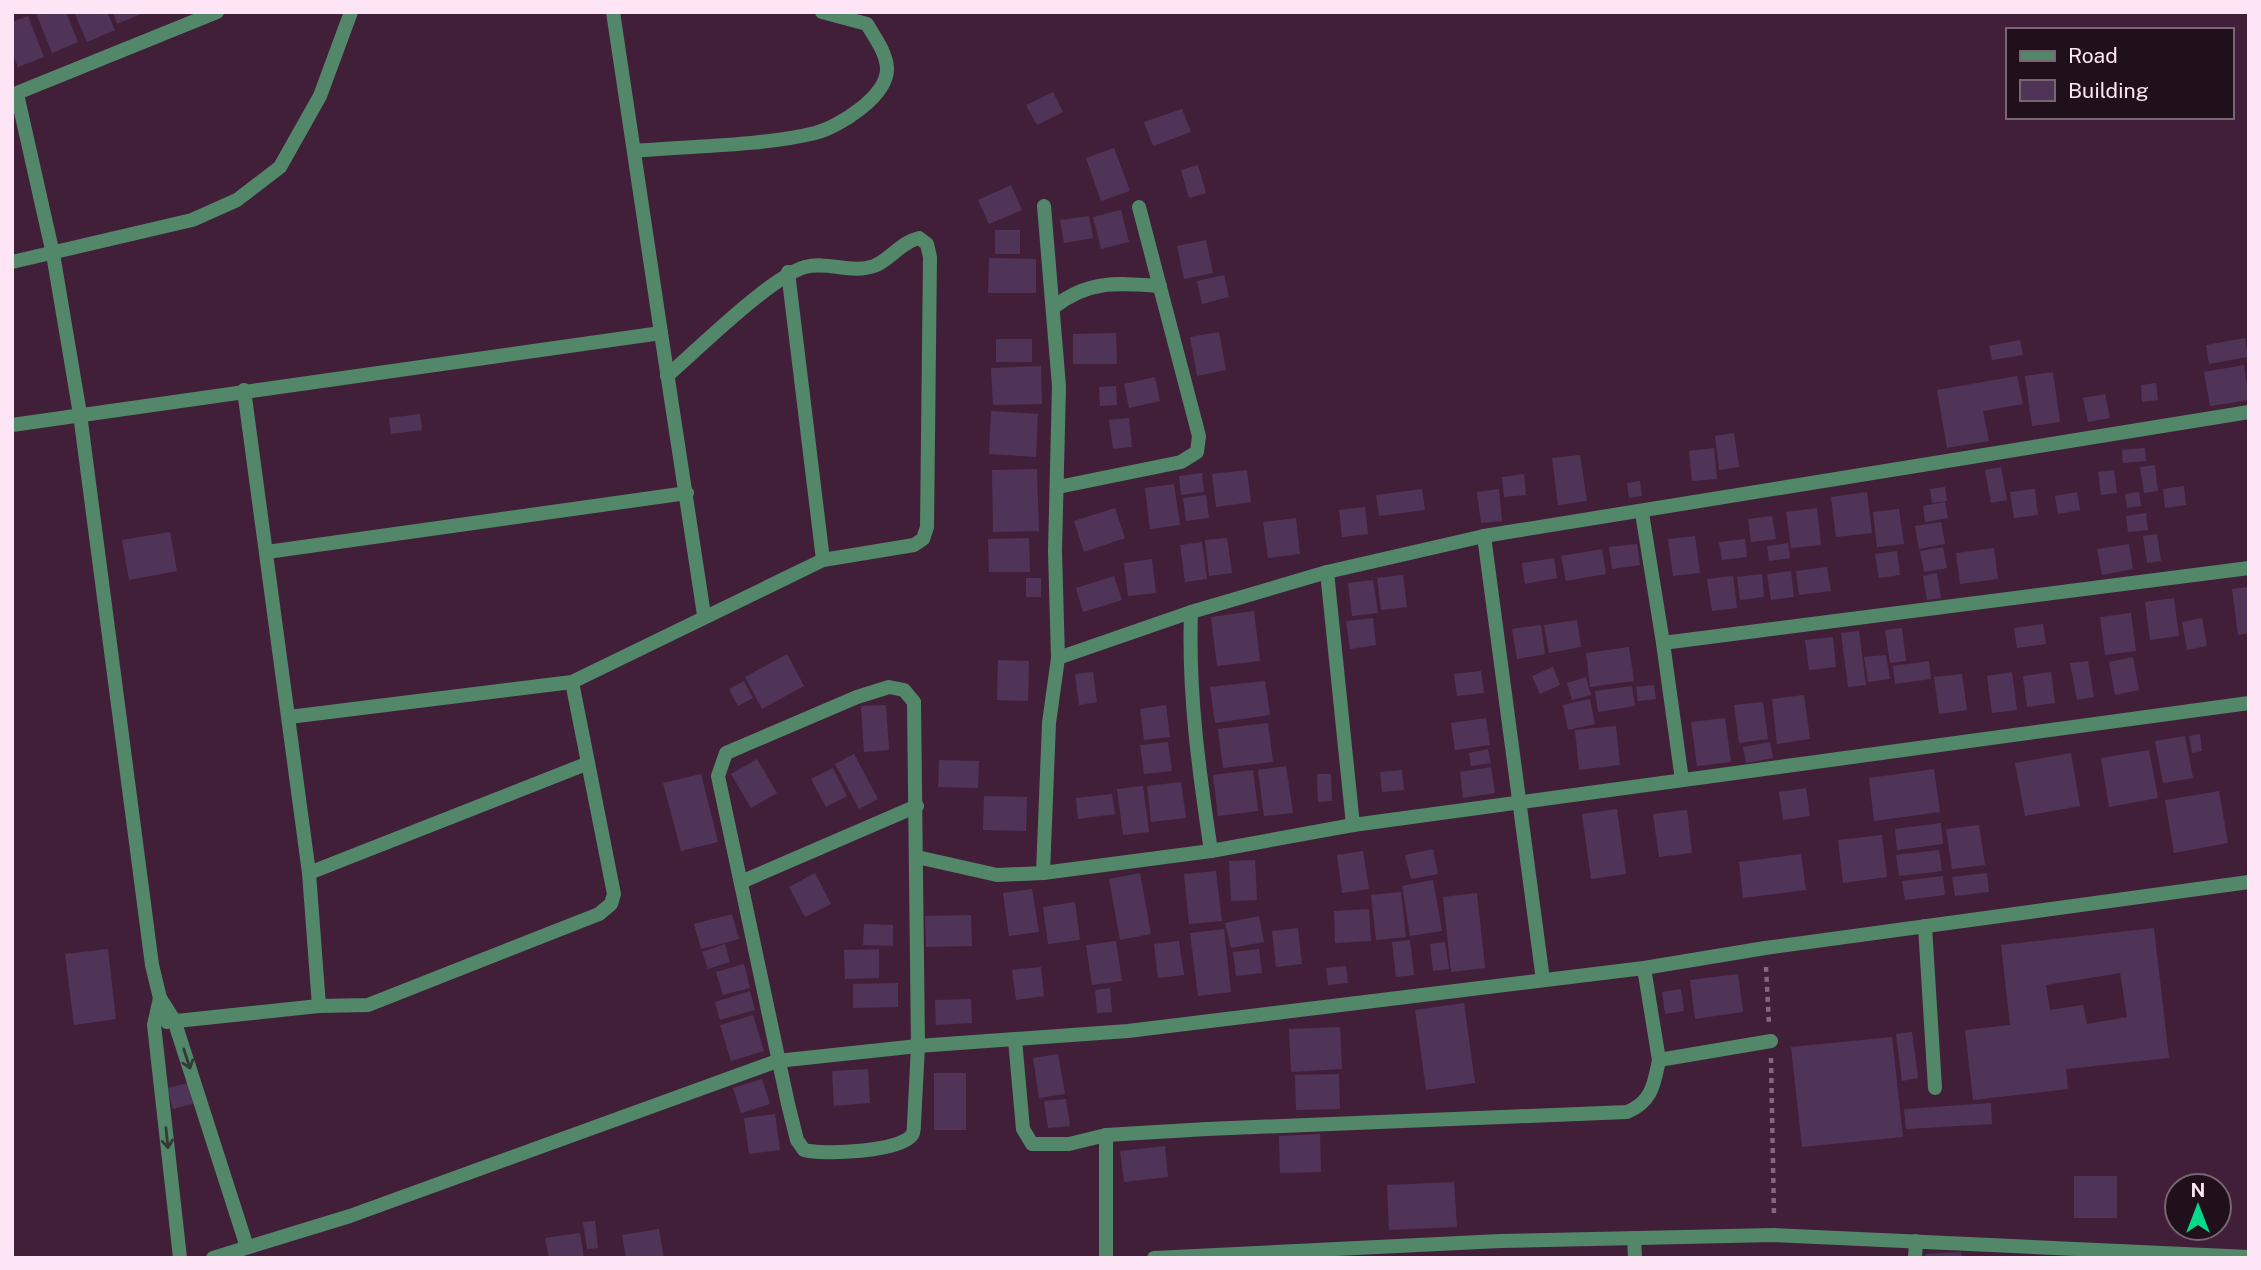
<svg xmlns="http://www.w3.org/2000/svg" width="2261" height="1270" font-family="'Public Sans',sans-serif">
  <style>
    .building { fill: #4f3457; fill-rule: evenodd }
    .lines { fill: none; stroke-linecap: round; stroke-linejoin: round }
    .path { stroke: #85667c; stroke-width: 4.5; stroke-dasharray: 5 5; stroke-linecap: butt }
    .service { stroke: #528769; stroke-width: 14 }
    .minor { stroke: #528769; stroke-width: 14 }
    .tertiary { stroke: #528769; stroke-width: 14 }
    .oneway { stroke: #323a36 }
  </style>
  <rect width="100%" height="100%" fill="#421f39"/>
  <g class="building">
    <polygon points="66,12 78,42 52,53 36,13"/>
    <polygon points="74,12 107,12 115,30 87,42"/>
    <polygon points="113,12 146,12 117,24"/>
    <polygon points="28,16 44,57 18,67 12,52 12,22"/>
    <polygon points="1053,92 1063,112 1037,125 1026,105"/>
    <polygon points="1182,109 1191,132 1153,146 1144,122"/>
    <polygon points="1114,148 1130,191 1101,201 1086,158"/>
    <polygon points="1198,165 1206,193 1189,198 1181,170"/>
    <polygon points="1011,185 1022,210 989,224 978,200"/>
    <polygon points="1121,210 1129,242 1101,249 1093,217"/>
    <polygon points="1089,216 1093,238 1064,243 1060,220"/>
    <rect x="995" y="230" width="25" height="24"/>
    <polygon points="1206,240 1213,273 1184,279 1177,246"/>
    <polygon points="989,258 1036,259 1036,293 988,293"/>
    <polygon points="1224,275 1229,297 1202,304 1197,281"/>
    <polygon points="1219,332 1226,370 1197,376 1190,337"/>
    <polygon points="1116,333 1117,364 1073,364 1073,334"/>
    <polygon points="2245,338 2248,357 2209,364 2206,345"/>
    <rect x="996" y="339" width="36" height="23"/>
    <polygon points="2020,340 2023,355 1992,360 1989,346"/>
    <polygon points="2244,365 2249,400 2210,406 2204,372"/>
    <polygon points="1041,366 1042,404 993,405 991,368"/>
    <polygon points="2053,372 2060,422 2032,426 2025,376"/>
    <polygon points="2017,376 2023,404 1983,411 1989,441 1947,448 1937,390"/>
    <polygon points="1155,377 1160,401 1129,408 1124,384"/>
    <polygon points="2156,383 2158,400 2142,402 2141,385"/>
    <polygon points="1116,386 1117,405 1100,406 1099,387"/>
    <polygon points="2105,394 2110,418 2088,422 2083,398"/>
    <polygon points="991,411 1038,414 1036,457 989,454"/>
    <polygon points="420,414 422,430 391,434 389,418"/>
    <polygon points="1129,418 1132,447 1113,449 1109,420"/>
    <polygon points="1734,433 1739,467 1719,470 1715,436"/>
    <polygon points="1714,448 1717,479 1692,481 1689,451"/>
    <polygon points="2145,448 2146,461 2123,463 2122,450"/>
    <polygon points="1580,455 1587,501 1558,505 1552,458"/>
    <polygon points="2155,465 2158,491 2144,493 2140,467"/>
    <polygon points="2001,467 2007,500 1991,503 1985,470"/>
    <polygon points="1037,469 1039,531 993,532 992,470"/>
    <polygon points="1247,470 1251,502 1216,507 1212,474"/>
    <polygon points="2114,470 2117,493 2101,495 2098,472"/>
    <polygon points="1202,473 1204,492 1181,495 1179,476"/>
    <polygon points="1524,474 1526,495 1504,497 1502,477"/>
    <polygon points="1640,481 1642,496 1629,498 1627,483"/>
    <polygon points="1174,484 1180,525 1150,529 1145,488"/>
    <polygon points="2184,486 2186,505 2165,508 2163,489"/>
    <polygon points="1945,487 1947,501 1932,503 1930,489"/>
    <polygon points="1422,489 1425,510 1379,516 1376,495"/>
    <polygon points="1499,489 1502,521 1481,523 1477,492"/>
    <polygon points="2035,489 2038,515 2014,518 2010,492"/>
    <polygon points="1867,492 1872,533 1836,537 1831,497"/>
    <polygon points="2077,492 2080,510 2058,514 2055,496"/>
    <polygon points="2139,492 2141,506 2127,508 2125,494"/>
    <polygon points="1206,495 1209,518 1186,521 1183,498"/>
    <polygon points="1945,502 1948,518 1925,522 1923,506"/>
    <polygon points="1365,507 1368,534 1342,537 1339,510"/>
    <polygon points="1115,508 1125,538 1084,552 1074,521"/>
    <polygon points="1817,508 1821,545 1791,548 1786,512"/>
    <polygon points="1899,509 1904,544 1877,547 1873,512"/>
    <polygon points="2146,513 2148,530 2128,532 2126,516"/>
    <polygon points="1772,516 1776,539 1751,542 1748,519"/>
    <polygon points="1296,518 1300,554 1268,558 1263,522"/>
    <polygon points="1941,522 1945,544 1919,549 1915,526"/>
    <polygon points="170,532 177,571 129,580 122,540"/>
    <polygon points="2157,534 2161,561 2147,563 2143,536"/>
    <polygon points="1695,536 1700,573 1673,576 1668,539"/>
    <polygon points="1029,538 1030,572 989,572 988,539"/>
    <polygon points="1227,538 1232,573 1209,576 1205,540"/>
    <polygon points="1745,539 1747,557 1722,560 1719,542"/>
    <polygon points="1202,542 1207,579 1185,582 1180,545"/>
    <polygon points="1788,543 1790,558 1769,561 1767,546"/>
    <polygon points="1637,544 1640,565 1612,569 1609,547"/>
    <polygon points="2129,544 2133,569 2102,575 2097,549"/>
    <polygon points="1943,547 1947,568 1924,572 1920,551"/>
    <polygon points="1994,548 1998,579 1960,584 1956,553"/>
    <polygon points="1602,549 1606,574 1566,581 1561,556"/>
    <polygon points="1897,551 1900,575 1879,578 1875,554"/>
    <polygon points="1554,558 1557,578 1525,584 1522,563"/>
    <polygon points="1152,559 1156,593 1128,596 1124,563"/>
    <polygon points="1827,567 1831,591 1799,595 1796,571"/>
    <polygon points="1791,571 1794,597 1771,600 1767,574"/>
    <polygon points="1937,573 1941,598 1927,600 1923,576"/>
    <polygon points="1762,574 1764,597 1740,600 1737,577"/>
    <polygon points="1403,575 1407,607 1381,610 1377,578"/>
    <polygon points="1114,576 1122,600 1083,612 1076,588"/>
    <polygon points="1733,576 1737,608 1712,611 1707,579"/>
    <rect x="1026" y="578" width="15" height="19"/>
    <polygon points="1373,580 1378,613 1352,616 1348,583"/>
    <polygon points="2249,587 2249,633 2238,635 2232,589"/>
    <polygon points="2174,598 2179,636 2150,640 2145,602"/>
    <polygon points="1254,611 1260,661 1217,666 1211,617"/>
    <polygon points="2131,613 2136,651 2105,655 2100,617"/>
    <polygon points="1373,618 1376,645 1350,649 1346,621"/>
    <polygon points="2202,618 2207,646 2187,650 2182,622"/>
    <polygon points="1577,620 1581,647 1549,653 1544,625"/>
    <polygon points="2043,624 2046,644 2017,648 2014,628"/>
    <polygon points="1541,625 1545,654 1517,659 1512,629"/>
    <polygon points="1902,628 1906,661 1890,663 1885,630"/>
    <polygon points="1859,631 1866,685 1848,687 1841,633"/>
    <polygon points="1833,637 1836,667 1809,670 1805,640"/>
    <polygon points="1629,647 1634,681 1590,687 1586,653"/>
    <polygon points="787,654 804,686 762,709 745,677"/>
    <polygon points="1886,655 1890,679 1868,682 1864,657"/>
    <polygon points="2133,657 2139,690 2115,695 2109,662"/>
    <polygon points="998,660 1029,661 1028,701 997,700"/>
    <polygon points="1929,661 1931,679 1895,684 1893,666"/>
    <polygon points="2088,661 2094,697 2077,700 2070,663"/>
    <polygon points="1553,667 1560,685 1540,694 1532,676"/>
    <polygon points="1481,671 1484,693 1457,696 1454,674"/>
    <polygon points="1093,672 1097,702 1079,705 1075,674"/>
    <polygon points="2012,672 2017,710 1992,713 1987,676"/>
    <polygon points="2051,672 2055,703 2027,707 2023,676"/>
    <polygon points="1962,674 1967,710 1939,714 1934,677"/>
    <polygon points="1586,677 1591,695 1572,700 1567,683"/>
    <polygon points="744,681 753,698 738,706 729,689"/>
    <polygon points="1265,681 1270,715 1215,723 1210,687"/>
    <polygon points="1654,685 1656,699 1638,701 1636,687"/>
    <polygon points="1632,686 1635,706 1598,712 1595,691"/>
    <polygon points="1804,695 1810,739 1777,744 1772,699"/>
    <polygon points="1590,699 1595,724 1568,730 1563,705"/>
    <polygon points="1763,702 1768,739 1739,743 1734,705"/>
    <polygon points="886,705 889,750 864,752 861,706"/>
    <polygon points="1166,705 1170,737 1144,740 1140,709"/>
    <polygon points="1486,718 1490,745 1455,750 1451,723"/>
    <polygon points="1725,718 1731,762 1697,766 1691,722"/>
    <polygon points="1268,723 1273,762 1223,768 1218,729"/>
    <polygon points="1616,726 1620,765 1579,770 1575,730"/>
    <polygon points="2200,734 2202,751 2192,753 2189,736"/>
    <polygon points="2185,736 2193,778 2163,783 2155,741"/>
    <polygon points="1168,742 1172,771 1144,774 1140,745"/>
    <polygon points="1770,742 1773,758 1746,763 1743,747"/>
    <polygon points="1488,749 1491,763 1471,766 1469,753"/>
    <polygon points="2149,750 2158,798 2109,807 2101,758"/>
    <polygon points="2071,753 2080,806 2025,816 2015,763"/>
    <polygon points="854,754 878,799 859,809 835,764"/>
    <polygon points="757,759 777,793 751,808 731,774"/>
    <polygon points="939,760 979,761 978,788 938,787"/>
    <polygon points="1286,766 1293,813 1264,816 1258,770"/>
    <polygon points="1491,767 1495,793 1463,798 1460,772"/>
    <polygon points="833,768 847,796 826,807 811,779"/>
    <polygon points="1934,769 1940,812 1874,821 1869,778"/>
    <polygon points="1253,770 1258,811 1218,816 1213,775"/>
    <polygon points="1402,770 1404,790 1382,792 1380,772"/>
    <polygon points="701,774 718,842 681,851 663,783"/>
    <polygon points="1317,774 1331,774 1332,801 1318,802"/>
    <polygon points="1181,782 1186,818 1151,822 1147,786"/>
    <polygon points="1143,786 1149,832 1123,835 1117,789"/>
    <polygon points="1806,788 1810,816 1783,820 1779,792"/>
    <polygon points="2219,791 2228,843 2174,853 2165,800"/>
    <polygon points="1112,794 1115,814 1078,819 1076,798"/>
    <polygon points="984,796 1027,797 1026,831 983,830"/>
    <polygon points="1617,809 1626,874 1591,879 1582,814"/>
    <polygon points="1687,810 1692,853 1659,857 1653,814"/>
    <polygon points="1941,823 1943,844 1897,850 1895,829"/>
    <polygon points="1979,825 1985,865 1952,869 1946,829"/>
    <polygon points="1882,835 1887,877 1843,883 1838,840"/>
    <polygon points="1433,849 1438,874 1411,879 1405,855"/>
    <polygon points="1939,850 1942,871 1899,876 1896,855"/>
    <polygon points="1363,851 1369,889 1342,893 1337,855"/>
    <polygon points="1801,854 1806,890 1743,898 1739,862"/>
    <polygon points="1255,860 1257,900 1231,901 1229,861"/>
    <polygon points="1216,871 1222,921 1189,924 1184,874"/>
    <polygon points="815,873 831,904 805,917 789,887"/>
    <polygon points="1140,873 1151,934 1120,940 1109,879"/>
    <polygon points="1987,873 1989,892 1955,896 1952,877"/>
    <polygon points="1943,876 1945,895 1905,900 1902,881"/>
    <polygon points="1433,880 1442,931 1410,936 1402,886"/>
    <polygon points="1032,889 1039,932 1009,936 1003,893"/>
    <polygon points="1401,892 1406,937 1376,940 1371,895"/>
    <polygon points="1477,893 1485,968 1451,972 1443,897"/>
    <polygon points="1075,902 1080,940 1048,944 1043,907"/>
    <polygon points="1369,909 1371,941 1335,943 1334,911"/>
    <polygon points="732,914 739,939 701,949 694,924"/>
    <polygon points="971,915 972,946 926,947 925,916"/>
    <polygon points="1259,916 1264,942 1231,948 1225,923"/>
    <polygon points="864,924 893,925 893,946 863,945"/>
    <polygon points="1298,928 1302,964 1276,967 1272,931"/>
    <path d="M2154,928L2169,1058L2066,1069L2068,1089L1973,1100L1965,1030L2010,1025L2001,945ZM2120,973L2127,1017L2087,1024L2083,1005L2050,1010L2046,985Z"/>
    <polygon points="1224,929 1231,992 1198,996 1190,933"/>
    <polygon points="1410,940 1414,975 1396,977 1392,942"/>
    <polygon points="1116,941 1122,981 1092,985 1086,945"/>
    <polygon points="1179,941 1184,975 1158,978 1154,944"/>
    <polygon points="1445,942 1449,969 1433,971 1430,944"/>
    <polygon points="725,944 730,962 708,969 702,952"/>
    <polygon points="108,949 116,1019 74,1025 65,954"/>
    <polygon points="879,949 879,978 845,979 844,950"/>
    <polygon points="1259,949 1262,973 1236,976 1233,952"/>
    <polygon points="744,964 750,988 723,995 716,972"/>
    <polygon points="1346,966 1348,983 1328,985 1326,968"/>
    <polygon points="1041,967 1044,996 1016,1000 1012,970"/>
    <polygon points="1738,974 1743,1012 1695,1019 1690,980"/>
    <polygon points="898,983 898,1007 853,1008 853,984"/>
    <polygon points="1110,988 1112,1012 1097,1013 1095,990"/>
    <polygon points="1681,989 1684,1011 1665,1014 1662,992"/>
    <polygon points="750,991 755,1010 720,1020 715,1002"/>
    <polygon points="971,999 972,1023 936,1025 935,1000"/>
    <polygon points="1464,1003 1475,1083 1426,1090 1415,1010"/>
    <polygon points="753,1015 764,1051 731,1061 720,1025"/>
    <polygon points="1340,1027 1342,1069 1291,1072 1289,1029"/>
    <polygon points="1912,1032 1918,1078 1902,1081 1896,1034"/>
    <polygon points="1892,1037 1903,1137 1802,1147 1791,1047"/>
    <polygon points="1058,1054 1065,1094 1039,1098 1033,1058"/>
    <polygon points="868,1069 870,1103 834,1106 832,1071"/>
    <rect x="934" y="1073" width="32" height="57"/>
    <polygon points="1339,1074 1340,1109 1296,1110 1295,1075"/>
    <polygon points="762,1079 770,1104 741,1113 733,1088"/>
    <polygon points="188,1083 193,1104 173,1109 167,1088"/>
    <polygon points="1066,1099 1070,1126 1048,1128 1044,1101"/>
    <polygon points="1991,1103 1992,1124 1906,1129 1904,1109"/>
    <polygon points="775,1114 780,1150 749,1154 744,1118"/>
    <polygon points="1320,1134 1321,1172 1280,1173 1279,1136"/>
    <polygon points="1165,1146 1168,1177 1124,1182 1120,1151"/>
    <rect x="2074" y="1176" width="43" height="42"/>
    <polygon points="1454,1182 1457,1227 1389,1230 1387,1185"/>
    <polygon points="595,1221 598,1248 587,1249 583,1222"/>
    <polygon points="659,1229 664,1258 626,1258 622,1235"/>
    <polygon points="580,1233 584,1258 549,1258 545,1238"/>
    <polygon points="1961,1252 1962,1258 1925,1258 1925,1254"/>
  </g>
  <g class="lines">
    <g class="path">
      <polyline points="1766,967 1769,1024"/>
      <polyline points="1771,1058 1774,1217"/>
    </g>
    <polyline class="service" points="1925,926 1935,1088"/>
    <g class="minor">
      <polyline points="613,12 661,333"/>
      <polyline points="17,94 53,254 80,414 152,965 160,998 174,1020 247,1247"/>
      <polyline points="12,95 217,12"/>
      <path d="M634,151C689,146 763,146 815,133C839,127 888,96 887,68C886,52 875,38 867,24L822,12"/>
      <polyline points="1044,206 1059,386 1055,551 1058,658 1049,723 1043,873 1211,851 1353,825 2249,703"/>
      <polyline points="12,262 192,220 237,200 280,167 320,96 351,12"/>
      <polyline points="788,272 823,560"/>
      <path d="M1054,307C1088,280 1117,283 1160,286"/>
      <polyline points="244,390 309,873 319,1006 368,1005 599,914 611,904 614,894 572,682"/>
      <polyline points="12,425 661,333 704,615"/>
      <polyline points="1058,487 1181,462 1197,452 1199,436 1139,207"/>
      <polyline points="1642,513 1663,643 2249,568"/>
      <polyline points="1484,536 1543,980"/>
      <polyline points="267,552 687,493"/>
      <polyline points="1327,572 1353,825"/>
      <path d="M1191,612C1188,693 1199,771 1211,851"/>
      <polyline points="1663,643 1682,780"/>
      <polyline points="1058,658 1191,612 1327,572 1484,536 2249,412"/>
      <path d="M889,687L904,690L914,702L918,1046L914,1124C914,1128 914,1132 912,1135C900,1152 823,1155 804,1150L797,1140L788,1104L718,776L726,753L857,697Z"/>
      <path d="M289,717L572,682L823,560L914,545L923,539L927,527L930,257L927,244L919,238C901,242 890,260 874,266C851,274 828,261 805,267C772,276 697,350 667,376"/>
      <polyline points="917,857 997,875 1043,873"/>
      <polyline points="309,873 586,764"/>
      <polyline points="741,882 917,806"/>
      <polyline points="1644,968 1659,1060"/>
      <polyline points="160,998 154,1025 180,1258"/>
      <polyline points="167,1022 319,1006"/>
      <path d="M1015,1040L1023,1129L1032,1144H1069L1106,1135L1207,1129L1627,1112C1652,1102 1654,1084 1659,1060L1771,1041"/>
      <polyline points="1106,1135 1106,1258"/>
      <polyline points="1634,1238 1635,1258"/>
      <polyline points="1154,1258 1500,1241 1774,1235 2249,1257"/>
      <polyline points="1915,1258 1916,1241"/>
    </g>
    <polyline class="tertiary" points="213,1258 350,1216 777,1061 918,1046 1128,1031 1644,968 1765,948 2249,882"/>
  </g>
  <defs><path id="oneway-shaft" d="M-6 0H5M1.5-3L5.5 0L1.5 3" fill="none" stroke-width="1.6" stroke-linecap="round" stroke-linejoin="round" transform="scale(1.75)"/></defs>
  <g class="oneway">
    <use href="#oneway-shaft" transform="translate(187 1059) rotate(72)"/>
    <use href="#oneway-shaft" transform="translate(167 1138) rotate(84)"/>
  </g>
  <rect width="2261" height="1270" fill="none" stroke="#fde5f5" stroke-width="28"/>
  <rect x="2006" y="28" width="228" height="91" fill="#20101b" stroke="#786572" stroke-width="2"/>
  <rect x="2020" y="51" width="35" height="10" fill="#528769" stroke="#786572" stroke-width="2"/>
  <text x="2068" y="63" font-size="21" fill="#fde5f5">Road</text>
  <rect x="2020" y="80" width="35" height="21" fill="#4f3457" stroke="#786572" stroke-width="2"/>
  <text x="2068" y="98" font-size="21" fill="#fde5f5">Building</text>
  <g transform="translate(2198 1207)"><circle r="33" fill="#20101b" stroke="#786572" stroke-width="2"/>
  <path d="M0-5L12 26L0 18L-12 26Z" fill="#07d98b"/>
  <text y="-10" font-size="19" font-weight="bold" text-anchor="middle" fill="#fde5f5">N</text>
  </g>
</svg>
